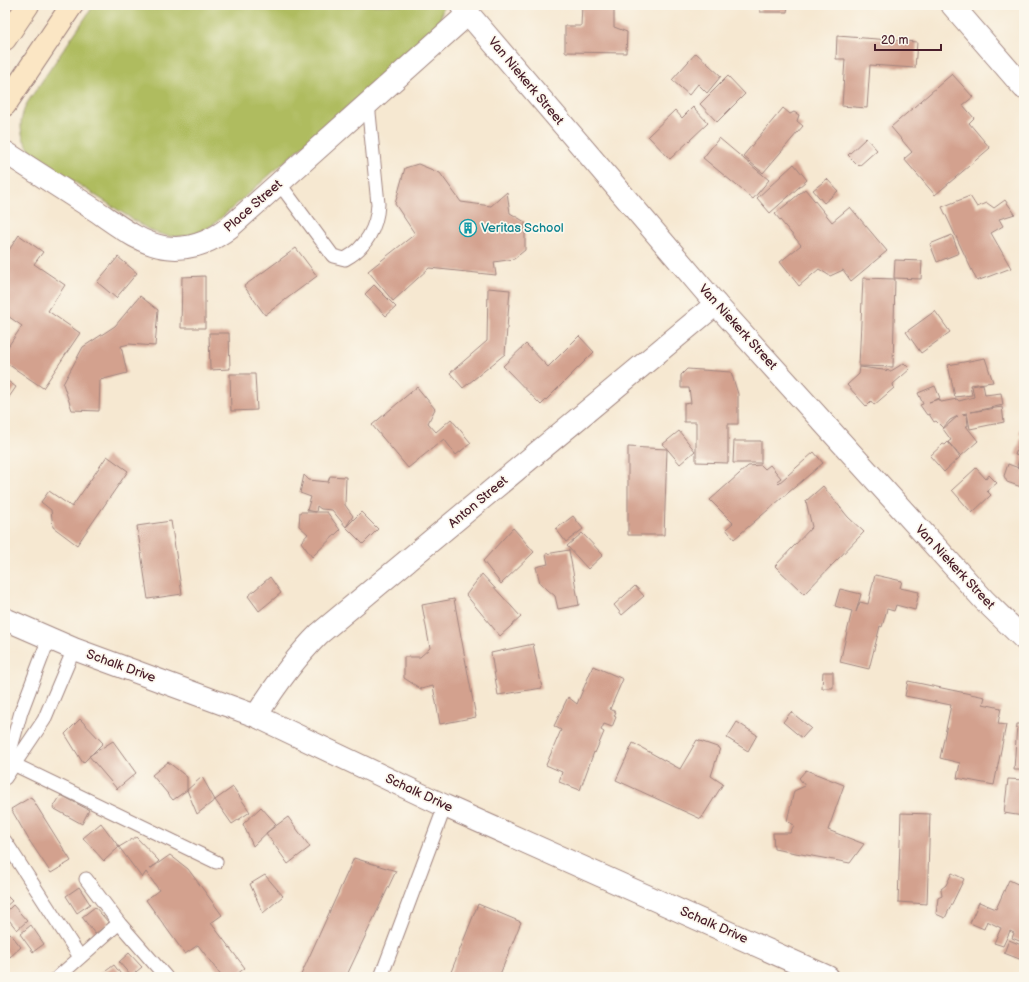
<svg xmlns="http://www.w3.org/2000/svg" width="1029" height="982" font-family="'Balsamiq Sans',sans-serif">
  <style>
    .green { fill: #afbc5f; stroke: #7c6e45 }
    .building { fill: #d3a18e }
    .lines { fill: none; stroke-linecap: round; stroke-linejoin: round }
    .lane-casing { stroke: #a0847e; stroke-width: 15 }
    .street-casing { stroke: #a0847e; stroke-width: 24 }
    .secondary-casing { stroke: #a0847e; stroke-width: 24 }
    .lane { stroke: #fff; stroke-width: 13 }
    .street { stroke: #fff; stroke-width: 22 }
    .secondary { stroke: #fbe6c4; stroke-width: 22 }
    .labels { text-anchor: middle; dominant-baseline: central; stroke-width: 3.5; stroke-linejoin: round; paint-order: stroke }
    .street-label { font-size: 13px; fill: #4a1f2b; stroke: #fbf7ec }
    .culture-label { font-size: 13px; fill: #0d838f; stroke: #fbf7ec; text-anchor: start }
  </style>
  <rect width="100%" height="100%" fill="#fbf7ec"/>
  <filter id="ink" filterUnits="userSpaceOnUse"><feTurbulence type="fractalNoise" baseFrequency=".025" numOctaves="2"/><feDisplacementMap in="SourceGraphic" scale="8" xChannelSelector="R" yChannelSelector="G"/><feConvolveMatrix kernelMatrix="1 2 1 2 8 2 1 2 1" color-interpolation-filters="sRGB"/></filter>
  <filter id="wash" filterUnits="userSpaceOnUse"><feTurbulence type="fractalNoise" baseFrequency=".012" numOctaves="4" result="noise"/><feDisplacementMap in="SourceGraphic" scale="16" xChannelSelector="R" yChannelSelector="G"/><feGaussianBlur stdDeviation="0.9" result="paint"/><feColorMatrix in="noise" values="0 0 0 0 0 0 0 0 0 0 0 0 0 0 0 0 0 1.4 0 .05"/><feComposite in="paint" operator="in"/></filter>
  <g filter="url(#wash)">
    <rect width="100%" height="100%" fill="#f6e8d1"/>
    <path class="green" d="M94,5H443V7L440,21L431,33L214,224C192,239 169,241 146,228L39,159C20,143 16,125 27,103Z"/>
    <g id="blocks">
      <g class="building">
        <polygon points="582,5 614,5 614,27 627,32 626,53 565,52 565,26 581,26"/>
        <polygon points="760,5 788,5 787,12 760,12"/>
        <polygon points="837,36 917,42 915,68 870,65 867,108 842,106 845,59 836,59"/>
        <polygon points="696,53 721,76 707,93 698,84 689,95 672,80"/>
        <polygon points="952,74 973,97 963,105 974,118 969,123 990,148 935,195 904,159 912,152 891,127"/>
        <polygon points="728,76 745,94 717,122 700,104"/>
        <polygon points="693,107 708,123 670,159 648,136 675,110 682,118"/>
        <polygon points="783,108 790,114 794,112 799,115 797,121 803,126 763,173 743,156"/>
        <polygon points="719,138 769,180 753,199 703,158"/>
        <polygon points="866,138 877,150 859,166 848,155"/>
        <polygon points="418,164 440,173 461,202 491,206 507,192 510,213 525,222 525,250 514,259 494,262 496,275 429,268 393,301 368,271 415,234 395,204 405,168"/>
        <polygon points="794,164 807,180 770,213 757,198"/>
        <polygon points="827,179 838,191 824,203 813,190"/>
        <polygon points="805,189 832,222 850,207 887,251 851,281 843,270 830,276 819,269 799,286 780,262 801,245 775,214"/>
        <polygon points="970,196 977,207 987,203 994,208 1005,200 1015,214 999,219 1003,226 991,233 1011,268 977,281 942,207"/>
        <polygon points="19,235 43,252 34,264 65,285 48,311 80,333 43,388 5,362 5,351 22,326 5,314 5,256"/>
        <polygon points="952,235 959,253 937,262 930,244"/>
        <polygon points="296,248 317,276 265,315 244,286"/>
        <polygon points="118,257 137,273 116,298 97,282"/>
        <polygon points="895,260 922,261 921,279 894,278"/>
        <polygon points="205,276 205,328 181,328 182,277"/>
        <polygon points="863,278 895,279 893,367 859,366"/>
        <polygon points="374,285 396,307 386,316 365,294"/>
        <polygon points="488,288 510,290 505,354 463,388 450,373 487,341"/>
        <polygon points="140,296 158,310 155,346 129,344 121,346 127,373 100,380 99,411 72,410 63,384 83,347 115,326"/>
        <polygon points="935,311 950,332 921,353 906,332"/>
        <polygon points="209,333 229,333 230,369 210,370"/>
        <polygon points="579,336 594,352 541,405 503,366 526,344 548,367"/>
        <polygon points="985,358 993,382 970,385 972,395 955,397 948,365"/>
        <polygon points="904,363 910,369 893,384 894,388 874,405 871,401 866,406 847,385 859,374 860,367 891,371"/>
        <polygon points="687,369 731,372 738,394 738,424 728,424 728,463 696,462 696,422 684,422 684,404 691,403 689,388 681,388 681,375"/>
        <polygon points="230,374 255,374 257,410 231,411"/>
        <polygon points="5,379 16,387 5,403"/>
        <polygon points="983,384 985,395 1001,393 1003,405 971,412 1002,407 1004,422 970,429 967,413 962,414 967,415 968,426 966,426 978,441 961,456 948,442 951,440 943,429 958,416 950,420 943,428 936,421 934,422 929,414 927,415 920,405 923,404 918,393 935,386 940,398 929,402 939,399 941,402 957,399 959,401 974,397 972,386"/>
        <polygon points="417,387 435,409 428,423 436,432 451,419 471,443 456,455 444,439 408,468 372,425"/>
        <polygon points="1024,419 1024,468 1017,466 1020,456 1015,455 1022,435 1019,434"/>
        <polygon points="679,431 695,451 680,464 663,444"/>
        <polygon points="734,441 761,441 761,463 733,463"/>
        <polygon points="948,442 960,457 944,472 930,456 943,444 945,445"/>
        <polygon points="628,447 667,449 664,535 628,535"/>
        <polygon points="814,452 823,463 734,539 726,529 733,523 710,500 748,466 761,465 765,469 770,465 781,478 777,481 779,483"/>
        <polygon points="107,456 128,471 77,545 53,527 51,510 41,502 49,491 72,507"/>
        <polygon points="1008,464 1024,470 1024,488 1007,482 1004,476"/>
        <polygon points="976,468 986,479 989,475 997,483 987,491 991,495 972,513 952,490"/>
        <polygon points="304,475 309,480 328,482 330,476 346,477 345,505 353,516 346,527 332,510 321,509 317,506 316,512 307,510 311,497 300,493"/>
        <polygon points="823,486 848,517 864,532 804,594 775,566 812,527 806,501"/>
        <polygon points="300,512 327,512 340,530 312,557 301,542 308,534 299,526"/>
        <polygon points="361,512 378,529 363,544 346,527"/>
        <polygon points="573,516 583,529 566,542 556,529"/>
        <polygon points="171,521 182,594 148,599 137,526"/>
        <polygon points="513,528 534,552 501,584 483,561"/>
        <polygon points="582,533 603,555 588,569 567,546"/>
        <polygon points="569,550 579,605 558,609 555,596 540,583 536,567 548,564 546,554"/>
        <polygon points="482,574 521,617 500,636 466,595"/>
        <polygon points="875,575 902,581 900,588 919,592 915,610 896,605 894,611 887,609 882,627 880,626 869,669 840,662 852,611 835,606 840,589 861,594 856,612 860,602 868,604"/>
        <polygon points="270,577 281,593 259,611 248,596"/>
        <polygon points="635,586 644,596 622,615 614,605"/>
        <polygon points="454,599 476,717 440,724 433,686 421,689 404,678 404,657 420,657 430,648 422,605"/>
        <polygon points="533,644 542,688 498,695 491,653"/>
        <polygon points="593,666 623,679 610,709 616,712 614,716 616,717 612,727 604,724 601,730 604,732 595,753 594,752 580,790 559,782 562,772 546,765 561,730 554,726 568,697 577,704"/>
        <polygon points="823,672 833,672 833,688 822,688"/>
        <polygon points="908,681 985,697 983,704 1001,708 998,724 1006,725 994,785 957,778 960,763 940,758 951,705 905,696"/>
        <polygon points="791,712 811,728 802,738 783,722"/>
        <polygon points="80,719 103,743 83,763 65,734"/>
        <polygon points="737,722 757,735 748,751 727,738"/>
        <polygon points="1017,724 1024,724 1024,770 1014,770"/>
        <polygon points="697,740 720,748 711,776 723,784 701,819 616,780 633,743 680,769"/>
        <polygon points="113,741 136,773 117,789 89,756"/>
        <polygon points="168,762 187,777 187,790 173,800 152,775"/>
        <polygon points="806,770 844,785 828,830 864,844 850,863 774,849 773,833 790,833 794,825 787,821 794,791 805,786 799,778"/>
        <polygon points="202,777 215,800 197,814 187,790"/>
        <polygon points="1008,779 1024,780 1023,816 1004,813"/>
        <polygon points="233,787 250,812 232,824 215,800"/>
        <polygon points="61,795 89,810 82,824 53,808"/>
        <polygon points="31,797 71,861 51,873 29,840 11,809"/>
        <polygon points="261,807 276,824 253,846 243,824"/>
        <polygon points="901,813 930,814 927,904 898,902"/>
        <polygon points="288,817 310,847 288,864 266,833"/>
        <polygon points="101,823 119,847 104,861 83,838"/>
        <polygon points="136,837 159,861 150,869 170,855 188,869 222,915 211,923 245,968 233,977 222,977 198,945 185,954 146,900 159,890 146,872 142,878 119,847"/>
        <polygon points="354,858 396,871 346,977 300,977"/>
        <polygon points="952,873 964,879 945,918 936,914 938,898 942,896 941,889 946,885"/>
        <polygon points="265,875 283,896 263,913 250,884"/>
        <polygon points="1009,880 1024,887 1024,943 1012,938 1014,933 1010,931 1003,946 994,943 1001,928 987,921 984,929 970,923 979,902 996,909"/>
        <polygon points="79,887 90,904 77,913 66,896"/>
        <polygon points="5,894 12,901 5,907"/>
        <polygon points="478,904 521,922 499,977 449,977"/>
        <polygon points="13,905 27,921 17,930 5,915 5,913"/>
        <polygon points="95,907 109,923 95,934 82,917"/>
        <polygon points="31,925 44,944 33,952 20,934"/>
        <polygon points="10,933 21,947 10,957 5,951 5,937"/>
        <polygon points="1009,940 1024,946 1022,960 1004,953"/>
        <polygon points="129,953 142,967 131,976 119,962"/>
        <polygon points="114,965 123,977 98,977"/>
      </g>
    </g>
  </g>
  <g filter="url(#ink)">
    <use href="#blocks" fill-opacity="0" stroke="#a0847e" stroke-width="1"/>
    <g class="lines">
      <g class="lane-casing">
        <g id="lane">
          <path d="M279,183L333,256L345,259C366,248 377,227 378,204L368,103"/>
          <polyline points="7,761 216,862"/>
          <polyline points="5,769 21,712 49,638"/>
          <polyline points="5,778 44,720 74,649"/>
          <polyline points="5,841 80,957"/>
          <polyline points="86,879 119,923 166,977"/>
          <polyline points="58,977 119,923"/>
          <polyline points="381,977 445,806"/>
        </g>
      </g>
      <g class="street-casing">
        <g id="street">
          <polyline points="461,5 716,304 984,600 1024,639"/>
          <polyline points="952,5 1024,88"/>
          <path d="M5,152C35,171 65,191 95,210C116,224 139,243 164,247C189,251 211,242 230,227L469,13"/>
          <polyline points="5,619 74,649 256,716 445,806 828,977"/>
          <path d="M256,716C275,686 294,659 319,634L716,304"/>
        </g>
      </g>
      <g class="secondary-casing">
        <g id="secondary">
          <polyline points="5,39 28,5"/>
          <polyline points="5,105 72,5"/>
        </g>
      </g>
      <use href="#lane" class="lane"/>
      <use href="#street" class="street"/>
      <use href="#secondary" class="secondary"/>
    </g>
  </g>
  <defs>
    <g id="building-ring" transform="scale(0.9)"><circle r="9.5" fill="#fbf7ec" stroke="#0f9aa8" stroke-width="1.5"/><path d="M-4-6H4V6H1V3H-1V6H-4ZM-2.5-4.3h1.7v1.8h-1.7ZM.8-4.3h1.7v1.8H.8ZM-2.5-1h1.7V.8h-1.7ZM.8-1h1.7V.8H.8Z" fill="#0f9aa8"/></g>
  </defs>
  <g fill-rule="evenodd">
    <use href="#building-ring" x="468" y="228"/>
  </g>
  <g class="labels">
    <g class="street-label">
      <text transform="translate(526 81) rotate(50)">Van Niekerk Street</text>
      <text transform="translate(253 206) rotate(-41)">Place Street</text>
      <text transform="translate(738 327) rotate(48)">Van Niekerk Street</text>
      <text transform="translate(478 502) rotate(-40)">Anton Street</text>
      <text transform="translate(955 567) rotate(47)">Van Niekerk Street</text>
      <text transform="translate(121 666) rotate(20)">Schalk Drive</text>
      <text transform="translate(419 793) rotate(25)">Schalk Drive</text>
      <text transform="translate(714 925) rotate(24)">Schalk Drive</text>
    </g>
    <g class="culture-label">
      <text x="481" y="228">Veritas School</text>
    </g>
  </g>
  <rect width="1029" height="982" fill="none" stroke="#fbf7ec" stroke-width="20"/>
  <path d="M875 44v6h66v-6" fill="none" stroke="#4a1f2b" stroke-width="2"/>
  <text x="881" y="44" font-size="12" fill="#4a1f2b" stroke="#fbf7ec" stroke-width="3" paint-order="stroke">20 m</text>
</svg>
